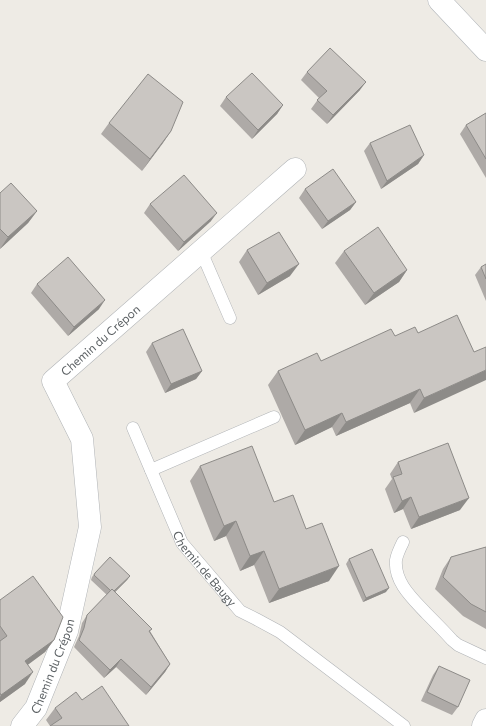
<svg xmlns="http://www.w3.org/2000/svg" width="486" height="726" font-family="Commissioner,sans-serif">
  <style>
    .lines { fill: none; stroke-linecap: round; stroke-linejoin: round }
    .lane-casing { stroke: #b0b3b6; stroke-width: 13 }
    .street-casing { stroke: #b0b3b6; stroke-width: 23 }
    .secondary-casing { stroke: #b1b5b9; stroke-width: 23 }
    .lane { stroke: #fff; stroke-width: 12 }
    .street { stroke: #fff; stroke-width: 22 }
    .secondary { stroke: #fff; stroke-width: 22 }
    .wall { fill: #aeaaa7 }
    .shaded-wall { fill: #8d8b88 }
    .building { fill: #cac6c2; stroke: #8d8b88 }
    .labels { text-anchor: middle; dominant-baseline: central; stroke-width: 4; stroke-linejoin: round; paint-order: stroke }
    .street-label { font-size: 12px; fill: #5c6164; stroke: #fff }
  </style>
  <rect width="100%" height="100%" fill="#eeebe5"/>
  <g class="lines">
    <g class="lane-casing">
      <g id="lane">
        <polyline points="201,251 230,318"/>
        <path id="s1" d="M133,428L182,543L240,611L256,619L280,632L404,726"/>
        <polyline points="151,470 274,417"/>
        <path d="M403,542C400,548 397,554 396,560C394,582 412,598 426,613C435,622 444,631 452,640L458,645L486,658"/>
      </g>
    </g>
    <g class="street-casing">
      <g id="street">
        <path id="s2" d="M22,726L36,708L67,631L90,527L82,439L53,381L295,169"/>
      </g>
    </g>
    <g class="secondary-casing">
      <g id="secondary">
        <polyline points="439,0 486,50"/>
        <polyline points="483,726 486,720"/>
      </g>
    </g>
    <use href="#lane" class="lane"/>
    <use href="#street" class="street"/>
    <use href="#secondary" class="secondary"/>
  </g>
  <g class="wall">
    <polygon points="307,72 360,90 327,124 311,109 319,98 301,80"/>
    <polygon points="226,97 283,105 277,114 252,139 220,106"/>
    <polygon points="486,113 486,178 460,134 466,125"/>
    <polygon points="109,123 171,131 142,171 101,134"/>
    <polygon points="370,143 424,155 418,164 381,189 364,151"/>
    <polygon points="305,189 356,202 350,210 322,229 299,198"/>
    <polygon points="0,193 37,211 28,223 0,249"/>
    <polygon points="150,204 211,221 178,251 144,213"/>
    <polygon points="247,250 290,276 258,295 239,262"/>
    <polygon points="344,251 407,270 399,282 365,305 335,263"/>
    <polygon points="486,264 486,301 475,275 481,267"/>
    <polygon points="37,284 99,309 68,336 31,293"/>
    <polygon points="418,333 474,352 414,413 410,403 336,436 332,427 295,445 268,385 278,371 321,361 395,336"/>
    <polygon points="152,343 202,371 196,379 165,393 146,352"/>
    <polygon points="398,462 460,510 411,529 403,509 394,513 385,489 392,479 390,474"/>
    <polygon points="200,466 274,502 306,529 329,581 269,603 254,565 240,571 226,536 214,541 190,481"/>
    <polygon points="486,547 486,629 463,616 435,589 443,569 451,557"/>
    <polygon points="349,559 386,592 363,602 346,564"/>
    <polygon points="95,573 130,576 127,580 115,592 152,629 150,631 170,664 165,672 146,695 116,667 104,678 74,647 79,636 82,623 87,615 107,595 91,580 92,577"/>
    <polygon points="0,600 54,640 45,652 28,664 25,684 0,702"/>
    <polygon points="439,666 458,707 452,715 421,701 433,675"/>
    <polygon points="82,700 129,726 50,726 46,720 55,708"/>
  </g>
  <g class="shaded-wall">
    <polygon points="366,82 360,90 327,124 333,115"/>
    <polygon points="283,105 277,114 252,139 258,130"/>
    <polygon points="171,131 163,143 142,171 150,159"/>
    <polygon points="424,155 418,164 381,189 387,181"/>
    <polygon points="356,202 350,210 322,229 328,221"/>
    <polygon points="37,211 28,223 0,249 8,237"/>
    <polygon points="217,213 211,221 178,251 184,242"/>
    <polygon points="299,264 290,276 258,295 267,283"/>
    <polygon points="407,270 399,282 365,305 374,293"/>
    <polygon points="105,300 99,309 68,336 74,327"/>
    <polygon points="486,370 486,380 414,413 424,398"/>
    <polygon points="202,371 196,379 165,393 171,384"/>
    <polygon points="420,389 410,403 336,436 346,422"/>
    <polygon points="342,413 332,427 295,445 305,430"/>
    <polygon points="411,497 403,509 394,513 402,501"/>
    <polygon points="469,498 460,510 411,529 419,517"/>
    <polygon points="236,521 226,536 214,541 224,526"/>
    <polygon points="264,551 254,565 240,571 250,556"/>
    <polygon points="339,566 329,581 269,603 279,589"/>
    <polygon points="130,576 127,580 109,598 113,593"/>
    <polygon points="389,588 386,592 363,602 366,598"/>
    <polygon points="54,640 45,652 17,673 25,661"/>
    <polygon points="121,659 116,667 104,678 110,670"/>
    <polygon points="170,664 165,672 146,695 151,687"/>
    <polygon points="33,672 25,684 0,702 0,697 1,695"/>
  </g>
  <g class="building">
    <polygon points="330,48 366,82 333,115 317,100 327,91 307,72"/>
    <polygon points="252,73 283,105 258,130 226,97"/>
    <polygon points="148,74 183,102 171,131 150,159 109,123"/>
    <polygon points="486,113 486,159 466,125"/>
    <polygon points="410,125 424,155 387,181 370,143"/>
    <polygon points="333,169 356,202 328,221 305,189"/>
    <polygon points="184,175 217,213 184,242 150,204"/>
    <polygon points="11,183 37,211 8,237 0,229 0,193"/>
    <polygon points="378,227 407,270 374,293 344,251"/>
    <polygon points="279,232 299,264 267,283 247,250"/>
    <polygon points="68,257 105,300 74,327 37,284"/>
    <polygon points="486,264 486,279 481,267"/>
    <polygon points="457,315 474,352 486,347 486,370 424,398 420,389 346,422 342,413 305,430 278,371 317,353 321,361 391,329 395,336 415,327 418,333"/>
    <polygon points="183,329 202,371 171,384 152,343"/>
    <polygon points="448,443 469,498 419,517 411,497 402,501 393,477 402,474 398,462"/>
    <polygon points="252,446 274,502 293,495 306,529 322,523 339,566 279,589 264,551 250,556 236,521 224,526 200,466"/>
    <polygon points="486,547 486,612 471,604 443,577 451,557"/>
    <polygon points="372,549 389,588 366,598 349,559"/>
    <polygon points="110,557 130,576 114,591 112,589 111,591 94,575 95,573"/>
    <polygon points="33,576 63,617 54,640 25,661 33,672 1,695 0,693 0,641 7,636 0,626 0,600"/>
    <polygon points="112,589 152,629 149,631 170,664 151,687 121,659 110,670 79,640 84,628 87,615"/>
    <polygon points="439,666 470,680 458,707 427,692"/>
    <polygon points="102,686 129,726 50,726 62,718 55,708 76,692 82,700"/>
  </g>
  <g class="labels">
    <g class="street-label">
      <text stroke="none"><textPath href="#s2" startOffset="428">Chemin du Crépon</textPath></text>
      <text stroke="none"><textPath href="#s1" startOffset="159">Chemin de Baugy</textPath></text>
      <text stroke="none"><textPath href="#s2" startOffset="68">Chemin du Crépon</textPath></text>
    </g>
  </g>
</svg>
